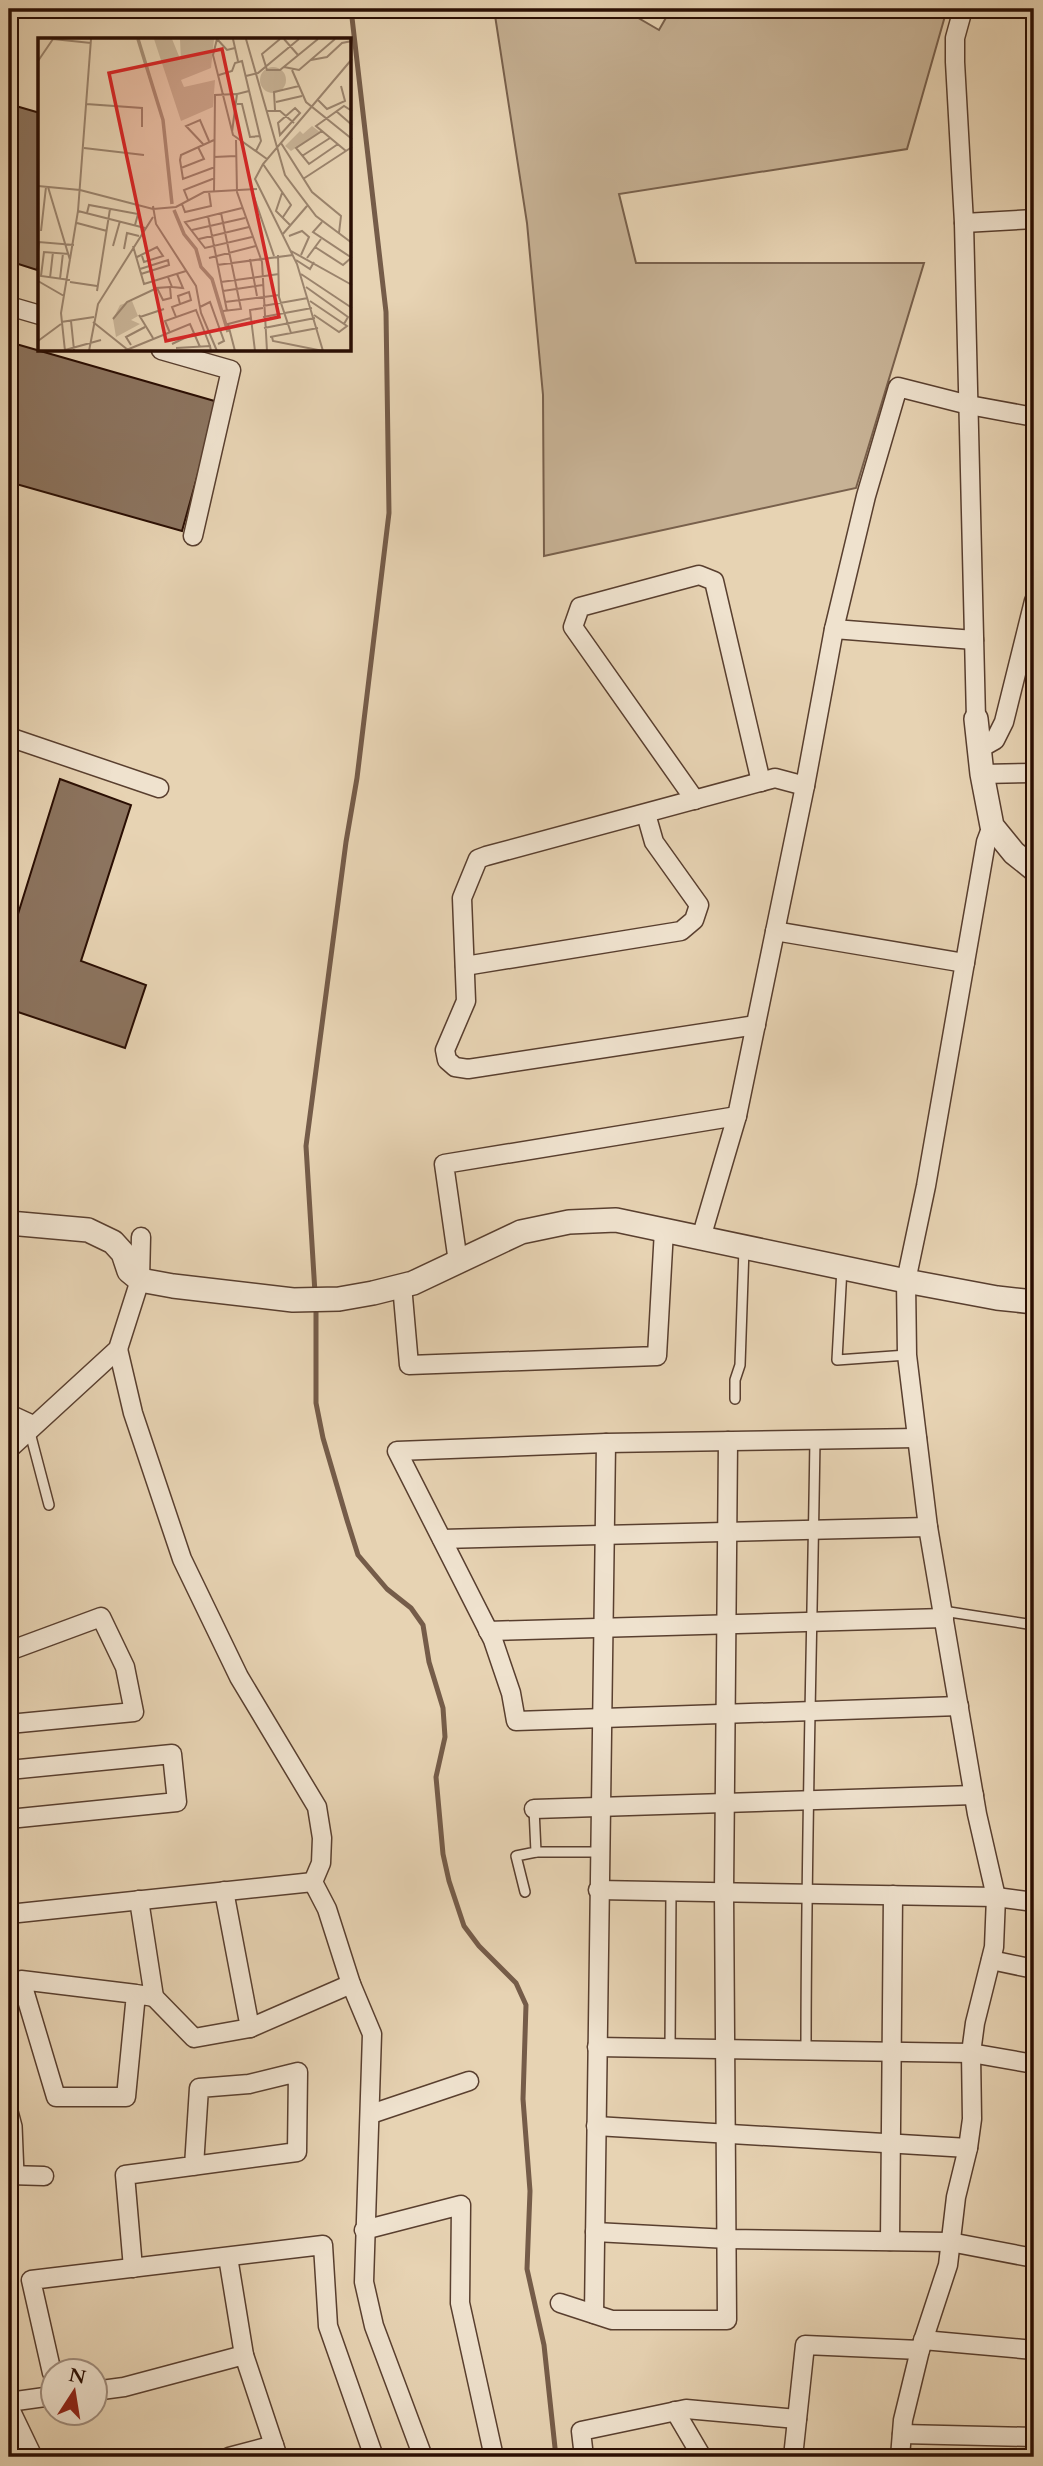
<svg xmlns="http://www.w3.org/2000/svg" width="1043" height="2466" font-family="Cardo,serif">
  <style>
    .green { fill: #c7b295; stroke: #78604c; stroke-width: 2 }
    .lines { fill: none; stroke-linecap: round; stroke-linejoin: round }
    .stream { stroke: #755c49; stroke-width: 5 }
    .building { fill: #8c745f; stroke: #2a0e03; stroke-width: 2 }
    .service-casing { stroke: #593f2f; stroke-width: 12 }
    .minor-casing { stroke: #593f2f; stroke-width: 21 }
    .tertiary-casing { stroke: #593f2f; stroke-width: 26 }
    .service { stroke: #efe2ce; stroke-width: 9 }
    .minor { stroke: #efe2ce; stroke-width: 18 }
    .tertiary { stroke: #efe2ce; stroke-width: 23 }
    .inset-river { fill: none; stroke: #a79077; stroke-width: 3.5 }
    .inset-road { fill: none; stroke: #9b846d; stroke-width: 2 }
    .view { fill: #d62828; fill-opacity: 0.15; stroke: #d62828; stroke-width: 3.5 }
    .inset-edge { fill: none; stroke: #2a0e03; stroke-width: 3.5 }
  </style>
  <rect width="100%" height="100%" fill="#e7d3b3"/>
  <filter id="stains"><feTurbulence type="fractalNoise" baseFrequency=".00286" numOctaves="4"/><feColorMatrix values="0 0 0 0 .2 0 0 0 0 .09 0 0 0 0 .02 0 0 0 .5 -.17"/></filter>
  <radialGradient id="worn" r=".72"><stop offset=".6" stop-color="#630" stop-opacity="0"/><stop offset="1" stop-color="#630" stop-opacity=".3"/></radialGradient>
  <polygon class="green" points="494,9 632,9 635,16 659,30 671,9 947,9 907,149 619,194 636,263 924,263 856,488 544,556 543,395 527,223"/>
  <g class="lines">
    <g class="stream">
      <polyline points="315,1293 306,1146 346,842 357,778 389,513 386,312 351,9"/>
      <polyline points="316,1306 316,1403 323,1438 347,1520 358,1555 387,1589 411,1608 423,1625 429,1662 443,1708 445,1737 436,1777 443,1854 449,1881 464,1926 479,1946 516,1983 526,2005 523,2099 530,2191 527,2269 544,2345 556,2457"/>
    </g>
  </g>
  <g class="building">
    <polygon points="9,104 40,113 40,258 37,270 9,261"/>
    <polygon points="9,342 218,402 182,531 9,482"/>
    <polygon points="60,779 131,805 81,961 146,985 125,1048 9,1009 9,943"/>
  </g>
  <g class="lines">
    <g class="service-casing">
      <g id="service">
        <polyline points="842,1268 837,1360 907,1355"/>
        <polyline points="735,1399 735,1380 740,1365 744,1248"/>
        <polyline points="29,1429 49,1505"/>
        <polyline points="943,1611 1034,1625"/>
        <polyline points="536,1852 599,1852"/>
        <polyline points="525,1892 516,1856 536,1852 534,1809"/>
        <polyline points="670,2049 671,1891"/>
        <path d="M806,2051C806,1847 812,1643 815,1439"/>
        <polyline points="9,2096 17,2126 19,2175"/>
      </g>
    </g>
    <g class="minor-casing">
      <g id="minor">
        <polyline points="963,9 955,38 955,62 964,223 976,719"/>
        <polyline points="964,223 1034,219"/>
        <polyline points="9,306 40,315"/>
        <polyline points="161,350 231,370 193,536"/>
        <polyline points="834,629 974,640"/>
        <polyline points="9,737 159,788"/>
        <polyline points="979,749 995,740 1004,722 1034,601"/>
        <polyline points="982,774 1034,773"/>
        <polyline points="695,800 573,627 580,607 699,575 714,581 761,782"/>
        <polyline points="775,931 965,963"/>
        <polyline points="465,966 681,931 694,920 699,905 654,842 646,814"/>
        <polyline points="756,1025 468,1069 455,1067 447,1060 445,1050 466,1001 462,898 478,859 486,856 775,778 805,786"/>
        <polyline points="701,1238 737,1116 805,786 834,629 866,496 898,387 969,405 1034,417"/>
        <polyline points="458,1262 444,1164 737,1116"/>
        <polyline points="402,1285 409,1365 657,1356 664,1230"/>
        <polyline points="118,1349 133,1413 182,1559 239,1677 317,1807 322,1838 321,1863 313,1882 327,1909 351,1984 372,2034 364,2282 374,2326 423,2457"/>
        <polyline points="9,1414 33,1425"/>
        <polyline points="917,1438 606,1443 397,1451 493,1640 511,1693 516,1721 959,1706"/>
        <polyline points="9,1449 118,1349 140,1280 141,1237"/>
        <polyline points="442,1539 928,1527"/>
        <polyline points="488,1631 944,1618"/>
        <polyline points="9,1651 101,1617 125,1667 134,1712 9,1724"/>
        <polyline points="9,1770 172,1754 177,1802 9,1819"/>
        <polyline points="534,1809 974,1795"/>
        <polyline points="598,1890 996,1897 1034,1902"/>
        <polyline points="9,1914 313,1882"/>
        <polyline points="991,1960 1034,1969"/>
        <polyline points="136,1994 126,2097 56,2097 21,1980 136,1994 154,1997 139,1900"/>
        <polyline points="154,1997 194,2038 250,2028 224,1891"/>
        <polyline points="250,2028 351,1984"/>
        <polyline points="597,2047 971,2053 1034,2064"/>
        <polyline points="371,2114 469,2081"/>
        <polyline points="596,2126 968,2148"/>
        <polyline points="9,2175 44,2176"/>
        <polyline points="364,2230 461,2205 460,2303 494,2457"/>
        <polyline points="595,2232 728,2239 950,2242 1034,2258"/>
        <polyline points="890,2241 893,1895"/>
        <polyline points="228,2257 244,2355"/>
        <polyline points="133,2268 125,2175 297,2152 298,2072 249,2084 199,2088 194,2166"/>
        <polyline points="560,2303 612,2320 727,2320 724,1892 728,1441"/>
        <polyline points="594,2314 606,1443"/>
        <polyline points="923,2340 1034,2350"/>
        <polyline points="52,2373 31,2280 323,2245 328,2326 374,2457"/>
        <polyline points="94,2391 124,2387 244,2355 278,2457"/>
        <polyline points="9,2402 52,2396"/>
        <polyline points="9,2407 33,2457"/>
        <polyline points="675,2411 702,2457"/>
        <polyline points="902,2434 1034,2437"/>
        <polyline points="229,2457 274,2445"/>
        <polyline points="584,2457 581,2431 686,2409 797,2419"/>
        <polyline points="793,2457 805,2345 920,2350"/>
        <polyline points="900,2457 903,2420 920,2350 948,2265 956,2197 968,2148 972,2119 971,2053 975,2023 994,1947 996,1897 977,1814 928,1527 907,1355 906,1281 926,1186 986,842 992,826"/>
      </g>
    </g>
    <g class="tertiary-casing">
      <g id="tertiary">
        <polyline points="976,719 982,774 992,826 1014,853 1034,869"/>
        <polyline points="9,1223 88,1230 113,1242 123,1253 129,1271 140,1280 173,1286 293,1300 339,1299 373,1293 413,1283 521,1232 569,1222 616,1220 906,1281 997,1298 1034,1302"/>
      </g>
    </g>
    <use href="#service" class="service"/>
    <use href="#minor" class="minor"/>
    <use href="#tertiary" class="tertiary"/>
  </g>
  <g transform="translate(38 38)">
    <rect width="313" height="313" fill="#e7d3b3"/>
    <path d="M116,1H134L143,23L142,1H176L173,30L143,42L146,49L177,42L175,69L143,83ZM222 42a13 13 0 1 1 26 0a13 13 0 1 1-26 0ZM274,88L282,94L253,113L247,108L262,93L265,96ZM94,263L100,278L93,282L102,286L78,299L75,281L82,267Z" fill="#c7b295"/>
    <path class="inset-river" d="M100,1L125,82L134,166M136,172L146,196L158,211L163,229L174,241L190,294"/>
    <path class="inset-road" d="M15,1L53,5M179,1L175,17L195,97L229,121M179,1L189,12L197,10M195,1L200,23M208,1L247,137L278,178L314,205M242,1L224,16L229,32H242L280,1M246,1L260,17M273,22L289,19L304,5L314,3M0,23L15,1M246,29L261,32L297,1M254,32L268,64L314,101M181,37L194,33L197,25L204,23L223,103L218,113M208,38L220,35L261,1M280,62L289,71L307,63L303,48M238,64L264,58M48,66L104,70V89M199,66H204L212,99L222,98M257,70L262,75L242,97L240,85ZM237,72L236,54L261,48M228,73H242L256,85M298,73L314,87M284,93L258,110L271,126L300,106M194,94L199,56L211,53M176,102L143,117L142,122L145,141L177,129M198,102L199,154L224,224L229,313M243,105L274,154L303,178L301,195M165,106L148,88L162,82L171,103M46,110L106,117M308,113L278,88L306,68L314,73M264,118L292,100M176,119L198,118M225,126L253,167L245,179M143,130L166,121L160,109M265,141L314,109M0,148L42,152L115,171L138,169L166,154L219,151M10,149L32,222M214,153L236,218M176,154L177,57L199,56M244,155L238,173L252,187M150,162L146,152L177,140M144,166L147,174L173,168L171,154M115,168L118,186L158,248L163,275L179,313M204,170L147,184L167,210L214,199M40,173L107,190M49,175L51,167L100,176L97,187M183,175L203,271L185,273M170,178L189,273M284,184L275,194L314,220M39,185L69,193M154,192L207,180M3,193L8,149M244,197L269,168M251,198L264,193L271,199L263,217M161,201L211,189M75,208L82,183M95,208L106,246L148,233M277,209L305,227L313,220M86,211L89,195L101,198M253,213L314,247M0,214L1,204L36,207M31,216L6,214L3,238L32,242M240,217L241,259L253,295M99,219L119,209L125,218L106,224L104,218M171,220L218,208M269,220L283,201M212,221L219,258M258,222L272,231L276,224M179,227L255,217M102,231L130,222L131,227L103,236M263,236L314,270M130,239L134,249H132L119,250L125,262L133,260L132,249M12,240L15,214M22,241L25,215M0,243L26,258M32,244L59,248M183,244L241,236M134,249L145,250L139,236M268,249L310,279L306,286M59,253L72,171M185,253L225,247M272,263L309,288L301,294L276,277M187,264L241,257M225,268L270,260M162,269L172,264L186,303L180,306M101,277L115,300M102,279L126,271M138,279L134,269L153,262L151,254L140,258L142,266M225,279L274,270M75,281L89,264L119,250M33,283L36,312M23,284L56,279M55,284L90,312M226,290L277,280M132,295L127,283L158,272L172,308M232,299L280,290M234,299L235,303L285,313M0,303L23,286M134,306L157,295M93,307L88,299L107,289M138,310L172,308L173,313M27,312L63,302M27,313L23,275L40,173L53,1M51,313L60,266L115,179M86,313L152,286L162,309M197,313L190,286L213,280M217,313L212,272L225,270M285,313L259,226L217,141L225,126L314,21"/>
    <path class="view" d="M184,11L241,279L128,303L71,35Z"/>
    <rect width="313" height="313" class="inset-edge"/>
  </g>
  <rect width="1043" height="2466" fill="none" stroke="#e7d3b3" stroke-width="35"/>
  <rect x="10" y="10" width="1022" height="2445" fill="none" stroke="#2a0e03" stroke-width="3.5"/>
  <rect x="18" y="18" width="1008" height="2431" fill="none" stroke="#2a0e03" stroke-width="2"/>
  <g transform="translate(74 2392) rotate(12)"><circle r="33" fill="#efe2ce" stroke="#a08d7d" stroke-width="2"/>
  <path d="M0-5L12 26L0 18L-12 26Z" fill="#8f2418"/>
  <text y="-10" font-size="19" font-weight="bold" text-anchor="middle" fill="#2a0e03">N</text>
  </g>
  <rect width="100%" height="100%" filter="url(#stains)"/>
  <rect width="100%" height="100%" fill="url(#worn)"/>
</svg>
